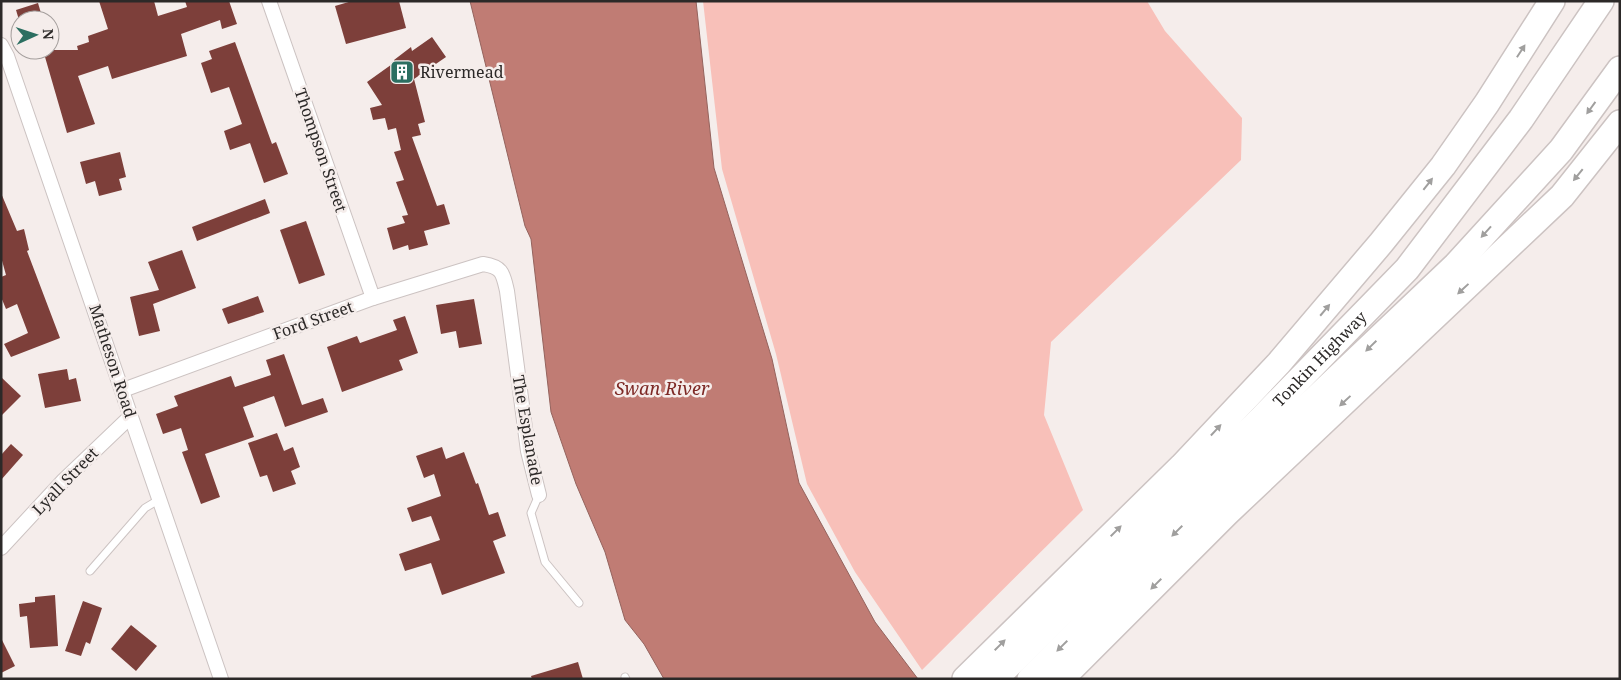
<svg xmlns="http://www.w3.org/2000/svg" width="1621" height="680" font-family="'Noto Serif',serif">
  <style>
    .green { fill: #f8c0b9 }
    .water { fill: #c07c74; stroke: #94635d }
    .building { fill: #7d3f3a }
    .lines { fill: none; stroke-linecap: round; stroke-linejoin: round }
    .service-casing { stroke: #ccc3c2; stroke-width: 9 }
    .minor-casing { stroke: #ccc3c2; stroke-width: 16 }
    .motorway-casing { stroke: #ccc3c2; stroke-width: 28 }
    .service { stroke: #fff; stroke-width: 7 }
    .minor { stroke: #fff; stroke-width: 14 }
    .motorway { stroke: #fff; stroke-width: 25 }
    .oneway { fill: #a09f9e }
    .labels { text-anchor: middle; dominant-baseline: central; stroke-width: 5; stroke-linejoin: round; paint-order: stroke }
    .poi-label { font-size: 16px; fill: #2c2928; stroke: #f5edeb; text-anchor: start }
    .street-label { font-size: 16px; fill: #2c2928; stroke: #f5edeb }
    .water-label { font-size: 18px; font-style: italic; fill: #7d2925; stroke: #f5edeb }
  </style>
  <rect width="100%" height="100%" fill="#f5edeb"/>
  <polygon class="green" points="703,1 1147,1 1165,31 1242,118 1241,160 1051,342 1044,415 1083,510 922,670 855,572 807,484 776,354 722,169"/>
  <polygon class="water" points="470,1 696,1 714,168 772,359 799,483 875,622 918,679 664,679 644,644 625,620 605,552 576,484 551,412 531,239 525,226"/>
  <g class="building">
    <polygon points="99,1 154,1 158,16 187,7 185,1 229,1 237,24 222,29 220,20 181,34 187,56 112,79 108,66 78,76 95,124 67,133 43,50 78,50 77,46 89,42 88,36 108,29"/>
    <polygon points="352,1 399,1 406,28 346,44 335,6"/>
    <polygon points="38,3 43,20 19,20 16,10"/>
    <polygon points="432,37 446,57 414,79 425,122 418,124 421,135 412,137 437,206 444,204 450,224 424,231 428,245 409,250 408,245 393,250 387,228 405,223 402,216 408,215 396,182 404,180 394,152 401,150 396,128 388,130 385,118 373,120 370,108 382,105 367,82 395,62 394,60 411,47 412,51"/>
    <polygon points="235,42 272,144 276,142 288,174 264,183 250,143 230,150 224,131 242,124 229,87 211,93 201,63 212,59 209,51"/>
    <polygon points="120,152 126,177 119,179 122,190 99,196 95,181 86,184 80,162"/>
    <polygon points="1,193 17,231 24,229 29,250 27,251 60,338 11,357 4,344 28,333 17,304 6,309 1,297 1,277 6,275 1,257"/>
    <polygon points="265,199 270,213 197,241 192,227"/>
    <polygon points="306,221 325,275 299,284 280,230"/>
    <polygon points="182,250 196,288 153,304 160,331 139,336 130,297 159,290 148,262"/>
    <polygon points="258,296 264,312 228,324 222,309"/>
    <polygon points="474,299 482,344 459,348 456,331 441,334 436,305"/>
    <polygon points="405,316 418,353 399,360 403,370 342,392 327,347 357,336 360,343 397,330 393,320"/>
    <polygon points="284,354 302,405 323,398 328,412 285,427 274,396 243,407 254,437 205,454 220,497 201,504 182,452 188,450 181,428 163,434 156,414 178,406 174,396 231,376 235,387 271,375 266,360"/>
    <polygon points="67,369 69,380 76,378 81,401 45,408 38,374"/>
    <polygon points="1,377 21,396 1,416"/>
    <polygon points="277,433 284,451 293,447 300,467 291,471 296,484 273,492 267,475 260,477 248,443"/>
    <polygon points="11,444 23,455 1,480 1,455"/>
    <polygon points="442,447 446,459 464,452 476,484 478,483 489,515 498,512 506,536 493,541 505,573 442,595 431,563 405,571 399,554 440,540 431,516 412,522 407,508 441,496 434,474 424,478 416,456"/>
    <polygon points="55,595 58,646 30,648 27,616 20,617 19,604 35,602 35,597"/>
    <polygon points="83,601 102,608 90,644 86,642 81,656 65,651"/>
    <polygon points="131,625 157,646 136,671 111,649"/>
    <polygon points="1,638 15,666 1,673"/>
    <polygon points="578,662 583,679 532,679 531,676"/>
  </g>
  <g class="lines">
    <g class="service-casing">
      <g id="service">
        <polyline points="539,495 531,513 545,562 579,603"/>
        <polyline points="90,571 145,508 160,499"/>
        <polyline points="625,677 626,679"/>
      </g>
    </g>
    <g class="minor-casing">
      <g id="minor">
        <polyline points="269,1 373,298"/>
        <path d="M1,45L7,56C79,263 150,471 221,679"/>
        <path d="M123,390L373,298L483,264C503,267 503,274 507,291L528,451L539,495"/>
        <polyline points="1,548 64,480 131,416"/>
      </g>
    </g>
    <g class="motorway-casing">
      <g id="motorway">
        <polyline points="965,679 1182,466 1279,363 1381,243 1443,166 1487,103 1552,1"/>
        <path id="s1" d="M995,679L1196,480L1253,427L1407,269L1521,119L1601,1"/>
        <polyline points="1030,679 1212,497 1456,265 1561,150 1620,69"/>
        <polyline points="1061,679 1227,513 1562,196 1620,123"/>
      </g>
    </g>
    <use href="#service" class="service"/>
    <use href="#minor" class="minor"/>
    <use href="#motorway" class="motorway"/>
  </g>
  <defs><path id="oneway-solid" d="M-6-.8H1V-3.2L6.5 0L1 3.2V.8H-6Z" transform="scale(1.25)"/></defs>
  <g class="oneway">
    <use href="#oneway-solid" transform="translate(1521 51) rotate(-57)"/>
    <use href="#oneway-solid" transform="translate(1591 108) rotate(126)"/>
    <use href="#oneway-solid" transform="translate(1578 175) rotate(129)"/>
    <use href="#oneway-solid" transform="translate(1428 184) rotate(-52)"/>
    <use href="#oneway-solid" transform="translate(1486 232) rotate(132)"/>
    <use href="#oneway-solid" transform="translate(1463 289) rotate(137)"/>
    <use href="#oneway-solid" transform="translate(1325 310) rotate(-50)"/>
    <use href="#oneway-solid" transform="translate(1371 346) rotate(136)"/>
    <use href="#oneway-solid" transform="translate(1345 401) rotate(137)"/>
    <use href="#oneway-solid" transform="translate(1216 430) rotate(-47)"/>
    <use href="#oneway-solid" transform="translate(1116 531) rotate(-45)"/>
    <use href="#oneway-solid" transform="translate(1177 531) rotate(135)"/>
    <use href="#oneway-solid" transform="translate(1156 584) rotate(135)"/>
    <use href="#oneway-solid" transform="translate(1000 645) rotate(-45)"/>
    <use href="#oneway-solid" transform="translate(1062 646) rotate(135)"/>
  </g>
  <defs>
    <g id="building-square" transform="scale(1.25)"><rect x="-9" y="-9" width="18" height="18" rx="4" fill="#2c6f61" stroke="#f5edeb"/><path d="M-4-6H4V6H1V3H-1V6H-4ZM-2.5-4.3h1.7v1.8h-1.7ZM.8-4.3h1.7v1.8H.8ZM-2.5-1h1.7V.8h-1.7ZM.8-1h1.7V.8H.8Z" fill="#fff"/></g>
  </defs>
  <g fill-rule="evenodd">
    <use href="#building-square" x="402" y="72"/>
  </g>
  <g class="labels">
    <g class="poi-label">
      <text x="420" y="72">Rivermead</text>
    </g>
    <g class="street-label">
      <text transform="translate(321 150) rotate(71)">Thompson Street</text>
      <text transform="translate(313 320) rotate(-20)">Ford Street</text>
      <text stroke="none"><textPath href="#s1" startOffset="456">Tonkin Highway</textPath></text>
      <text transform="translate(113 361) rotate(72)">Matheson Road</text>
      <text transform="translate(528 430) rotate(80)">The Esplanade</text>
      <text transform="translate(65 481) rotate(-46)">Lyall Street</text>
    </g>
    <g class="water-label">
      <text x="662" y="388">Swan River</text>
    </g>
  </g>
  <rect width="1621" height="680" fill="none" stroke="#2c2928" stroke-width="5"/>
  <g transform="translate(35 35) rotate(87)"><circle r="24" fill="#f5edeb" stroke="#a59f9d"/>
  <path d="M0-4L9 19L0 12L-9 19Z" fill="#2c6f61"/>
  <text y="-8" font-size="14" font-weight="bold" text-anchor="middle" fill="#2c2928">N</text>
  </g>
</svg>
